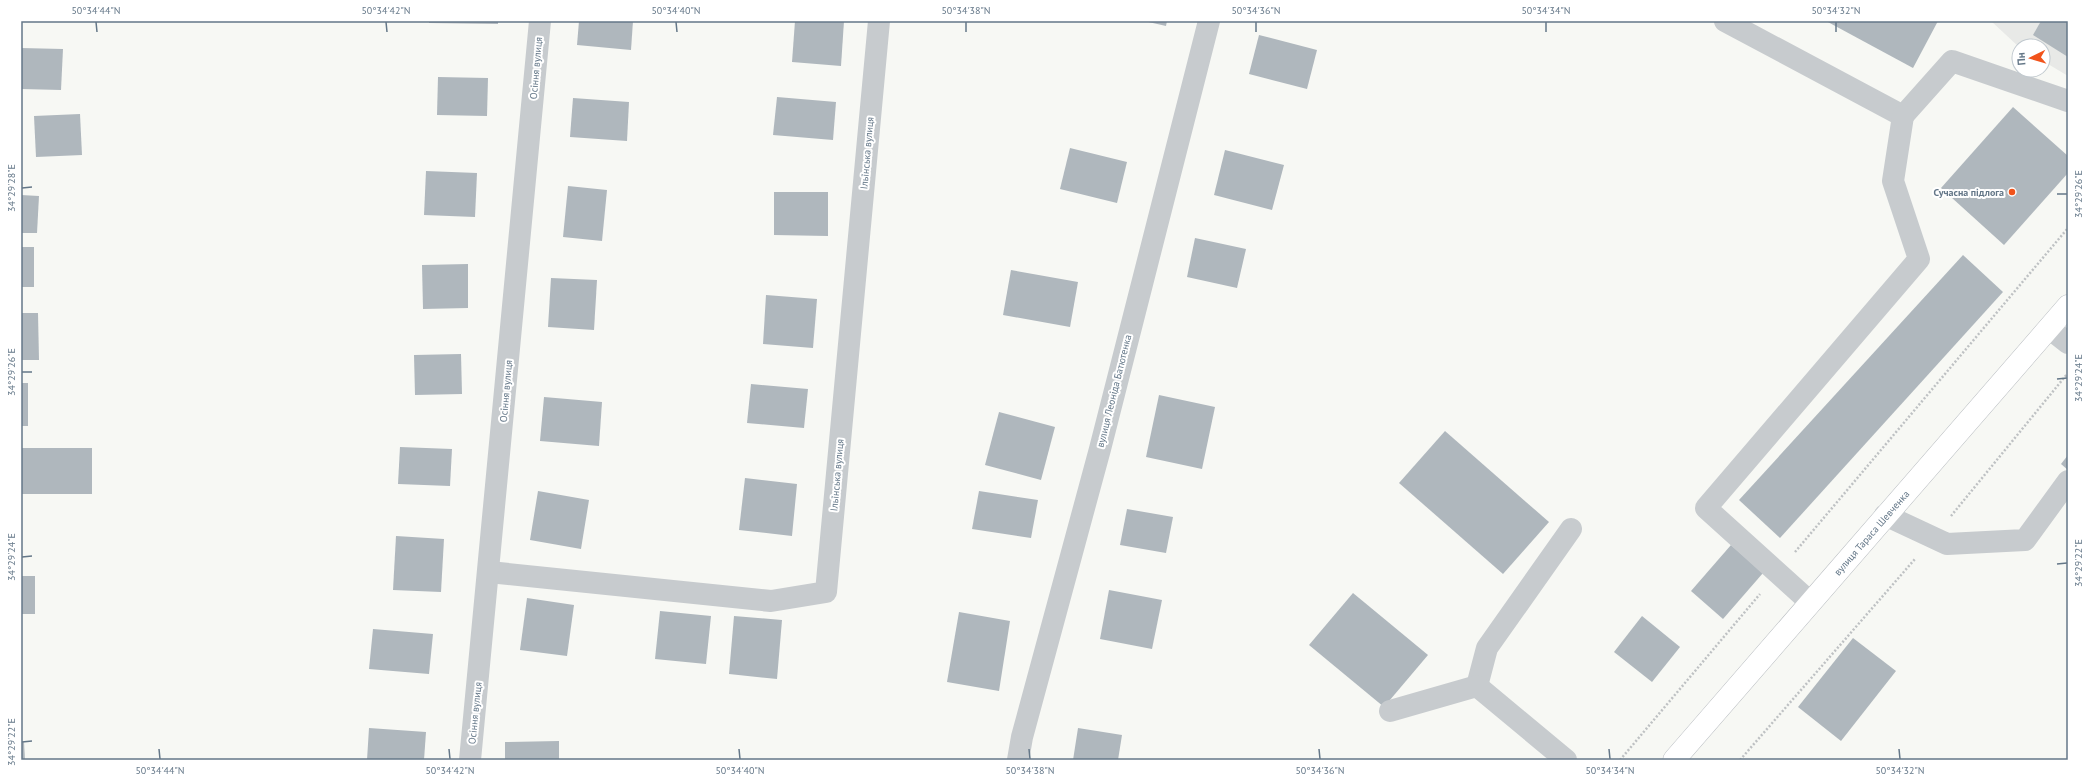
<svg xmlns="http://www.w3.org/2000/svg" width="2089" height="781" font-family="'PT Sans',sans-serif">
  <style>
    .built { fill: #e8e9e7 }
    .building { fill: #afb7bd }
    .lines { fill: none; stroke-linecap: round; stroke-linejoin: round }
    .major-casing { stroke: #babec2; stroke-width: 23 }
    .path { stroke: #bec1c3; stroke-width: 2.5; stroke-dasharray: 2 2; stroke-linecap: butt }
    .minor { stroke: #c7cbce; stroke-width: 22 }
    .major { stroke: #fff; stroke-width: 22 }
    .ticks { fill: none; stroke: #647788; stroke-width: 1.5 }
    .poi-dot { fill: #f1531b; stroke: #fff; stroke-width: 1.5 }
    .labels { text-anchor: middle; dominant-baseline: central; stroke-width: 4; stroke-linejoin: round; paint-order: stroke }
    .street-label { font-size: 10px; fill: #647788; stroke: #fff }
    .poi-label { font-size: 10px; font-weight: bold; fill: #647788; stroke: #fff; text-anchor: end }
    .neatline { fill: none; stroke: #647788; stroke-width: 1.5 }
    .ticks-label { font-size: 10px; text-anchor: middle; fill: #647788 }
  </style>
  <rect width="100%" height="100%" fill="#f7f8f4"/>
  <polygon class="built" points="1991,21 2068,21 2068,76 2043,61 2043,46 2019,47"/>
  <g class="building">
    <polygon points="429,21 498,21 498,24 429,23"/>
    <polygon points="579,21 633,21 631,50 577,45"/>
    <polygon points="795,21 844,21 841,66 792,62"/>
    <polygon points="1144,21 1167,21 1166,26"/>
    <polygon points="1826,21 1938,21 1913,68"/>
    <polygon points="2041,21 2068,21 2068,57 2033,35"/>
    <polygon points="1259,35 1317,50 1307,89 1249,74"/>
    <polygon points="21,48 63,49 61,90 21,89"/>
    <polygon points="438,77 488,78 487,116 437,115"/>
    <polygon points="777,97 836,102 833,140 773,135"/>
    <polygon points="573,98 629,102 627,141 570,137"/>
    <polygon points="2013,107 2068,156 2068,173 2004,245 1941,188"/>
    <polygon points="80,114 82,155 36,157 34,116"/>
    <polygon points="1070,148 1127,162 1117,203 1060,189"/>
    <polygon points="1225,150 1284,165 1272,210 1214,195"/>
    <polygon points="426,171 477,173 475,217 424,215"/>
    <polygon points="568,186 607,190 602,241 563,237"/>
    <polygon points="774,192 828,192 828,236 774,235"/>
    <polygon points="21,195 39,196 37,233 21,233"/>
    <polygon points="1195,238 1246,249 1237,288 1187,277"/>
    <rect x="21" y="247" width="13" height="40"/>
    <polygon points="1963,255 2003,292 1780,538 1739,500"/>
    <polygon points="468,264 468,308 423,309 422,265"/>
    <polygon points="1011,270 1078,282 1070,327 1003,315"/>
    <polygon points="551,278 597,280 594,330 548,327"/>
    <polygon points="766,295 817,299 813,348 763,344"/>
    <polygon points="21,313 38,313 39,360 21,360"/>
    <polygon points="461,354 462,394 415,395 414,355"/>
    <rect x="21" y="383" width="7" height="43"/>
    <polygon points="751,384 808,389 804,428 747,423"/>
    <polygon points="1159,395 1215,407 1202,469 1146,457"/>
    <polygon points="544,397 602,402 599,446 540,441"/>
    <polygon points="999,412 1055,427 1041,480 985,465"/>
    <polygon points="1445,431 1549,522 1503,574 1399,483"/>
    <polygon points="400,447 452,449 450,486 398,484"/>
    <rect x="21" y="448" width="71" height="46"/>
    <polygon points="2068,455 2068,470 2061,464"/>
    <polygon points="745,478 797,484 792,536 739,530"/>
    <polygon points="538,491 589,500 581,549 530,540"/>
    <polygon points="979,491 1038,500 1031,538 972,529"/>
    <polygon points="1127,509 1173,517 1166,553 1120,545"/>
    <polygon points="396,536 444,539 441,592 393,590"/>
    <polygon points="1731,545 1763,573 1723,619 1691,591"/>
    <rect x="21" y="576" width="14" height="38"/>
    <polygon points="1109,590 1162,600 1152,649 1100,639"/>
    <polygon points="1353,593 1428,655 1384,707 1309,645"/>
    <polygon points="527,598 574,605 567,656 520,650"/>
    <polygon points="660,611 711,616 706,664 655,659"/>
    <polygon points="959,612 1010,621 999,691 947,682"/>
    <polygon points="734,616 782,620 777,679 729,674"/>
    <polygon points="1642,616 1680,647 1652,682 1614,652"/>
    <polygon points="373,629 433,634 429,674 369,669"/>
    <polygon points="1853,638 1896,671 1841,741 1798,707"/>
    <polygon points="369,728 426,732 424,760 367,760"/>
    <polygon points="1078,728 1122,735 1118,760 1073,760"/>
    <polygon points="559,741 559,760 505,760 505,742"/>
    <polygon points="24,742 25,760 21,760 21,743"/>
  </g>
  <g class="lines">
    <g class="major-casing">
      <g id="major">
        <path id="s1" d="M1674,760L2068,306"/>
      </g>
    </g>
    <g class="path">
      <polyline points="1951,516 2068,373"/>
      <polyline points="1795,552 2068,228"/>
      <polyline points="1620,760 1760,594"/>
      <polyline points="1740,760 1915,559"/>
    </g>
    <g class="minor">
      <polyline points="1725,21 1903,116 1952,61 2068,101"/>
      <polyline points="2049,328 2068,343"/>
      <polyline points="1885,515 1947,544 2025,540 2068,481"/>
      <polyline points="489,572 771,601 826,592 879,21"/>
      <polyline points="1810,602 1706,508 1919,259 1893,181 1903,116"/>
      <polyline points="1477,686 1487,648 1571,529"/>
      <polyline points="1390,711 1477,686 1566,760"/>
      <polyline points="470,760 540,21"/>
      <polyline points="1018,760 1022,737 1100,449 1209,21"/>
    </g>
    <use href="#major" class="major"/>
  </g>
  <path class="ticks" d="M96,22L97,32M386,22L387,32M676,22L677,32M966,22V32M1256,22V32M1546,22V32M1836,22V32M22,188L32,187M2057,194H2067M22,372H32M2057,379L2067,378M22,557L32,556M2057,564L2067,563M22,742L32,741M159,749L160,759M449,749L450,759M739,749L740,759M1029,749L1030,759M1319,749L1320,759M1609,749L1610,759M1899,749L1900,759"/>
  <circle class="poi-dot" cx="2012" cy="192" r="4"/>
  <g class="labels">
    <g class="street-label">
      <text transform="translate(536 68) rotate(-85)">Осіння вулиця</text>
      <text transform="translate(867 153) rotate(-85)">Ільїнська вулиця</text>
      <text transform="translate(506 391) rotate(-85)">Осіння вулиця</text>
      <text transform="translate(1114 391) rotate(-76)">вулиця Леоніда Батютенка</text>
      <text transform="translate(837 475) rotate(-85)">Ільїнська вулиця</text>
      <text stroke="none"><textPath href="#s1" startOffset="301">вулиця Тараса Шевченка</textPath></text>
      <text transform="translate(475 713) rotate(-84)">Осіння вулиця</text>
    </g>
    <g class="poi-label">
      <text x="2004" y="192">Сучасна підлога</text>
    </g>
  </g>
  <rect width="2089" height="781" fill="none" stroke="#ffffff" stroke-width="44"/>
  <g transform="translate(2031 58) rotate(265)"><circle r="19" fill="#ffffff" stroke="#c1c9cf"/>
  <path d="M0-3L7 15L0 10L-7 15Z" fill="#f1531b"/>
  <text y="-6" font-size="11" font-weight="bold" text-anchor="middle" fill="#647788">Пн</text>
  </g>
  <rect x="22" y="22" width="2045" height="737" class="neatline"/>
  <g class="ticks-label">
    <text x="96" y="14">50°34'44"N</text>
    <text x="386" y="14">50°34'42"N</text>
    <text x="676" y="14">50°34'40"N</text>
    <text x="966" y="14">50°34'38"N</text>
    <text x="1256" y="14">50°34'36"N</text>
    <text x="1546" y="14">50°34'34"N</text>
    <text x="1836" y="14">50°34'32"N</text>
    <text transform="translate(11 188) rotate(-90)" y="4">34°29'28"E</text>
    <text transform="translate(2078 194) rotate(-90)" y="4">34°29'26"E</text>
    <text transform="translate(11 372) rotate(-90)" y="4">34°29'26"E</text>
    <text transform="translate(2078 378) rotate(-90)" y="4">34°29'24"E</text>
    <text transform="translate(11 557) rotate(-90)" y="4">34°29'24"E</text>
    <text transform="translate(2078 563) rotate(-90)" y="4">34°29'22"E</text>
    <text transform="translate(11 742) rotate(-90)" y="4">34°29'22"E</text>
    <text x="160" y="774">50°34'44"N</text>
    <text x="450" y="774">50°34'42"N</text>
    <text x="740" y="774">50°34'40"N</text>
    <text x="1030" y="774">50°34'38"N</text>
    <text x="1320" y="774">50°34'36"N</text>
    <text x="1610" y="774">50°34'34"N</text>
    <text x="1900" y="774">50°34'32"N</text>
  </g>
</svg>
